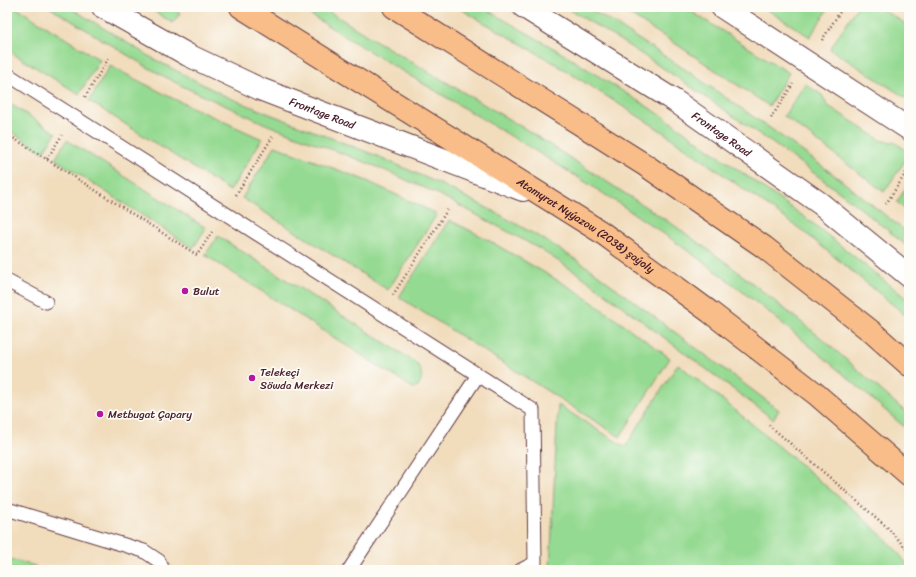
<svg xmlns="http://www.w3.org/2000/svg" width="916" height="577" font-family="Sriracha,sans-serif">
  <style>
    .green { fill: #95da92; stroke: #707c5e }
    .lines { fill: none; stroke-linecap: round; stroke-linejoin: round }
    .service-casing { stroke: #633b41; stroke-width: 15 }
    .minor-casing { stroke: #633b41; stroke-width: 24 }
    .primary-casing { stroke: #633b41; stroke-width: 24 }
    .path { stroke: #633b41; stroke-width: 2.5; stroke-dasharray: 1 3; stroke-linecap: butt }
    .service { stroke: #fff; stroke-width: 13 }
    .minor { stroke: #fff; stroke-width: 22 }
    .primary { stroke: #f8bd88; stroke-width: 22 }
    .poi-dot { fill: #b5179e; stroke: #fdfcf7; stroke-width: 1.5 }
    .labels { text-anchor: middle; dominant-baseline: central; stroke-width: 3.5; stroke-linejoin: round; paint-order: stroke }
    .street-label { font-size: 11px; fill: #4a1f2b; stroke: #fdfcf7 }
    .poi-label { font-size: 11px; fill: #4a1f2b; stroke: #fdfcf7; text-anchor: start }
  </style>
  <rect width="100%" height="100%" fill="#fdfcf7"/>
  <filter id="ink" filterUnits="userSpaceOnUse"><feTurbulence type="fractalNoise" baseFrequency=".025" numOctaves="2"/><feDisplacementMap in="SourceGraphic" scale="8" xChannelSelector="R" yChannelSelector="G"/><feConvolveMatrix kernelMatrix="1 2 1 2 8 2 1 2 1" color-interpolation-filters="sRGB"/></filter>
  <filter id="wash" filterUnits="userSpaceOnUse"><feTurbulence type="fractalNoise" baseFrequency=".012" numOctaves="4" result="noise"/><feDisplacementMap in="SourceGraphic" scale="16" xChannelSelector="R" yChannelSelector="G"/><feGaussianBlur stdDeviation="0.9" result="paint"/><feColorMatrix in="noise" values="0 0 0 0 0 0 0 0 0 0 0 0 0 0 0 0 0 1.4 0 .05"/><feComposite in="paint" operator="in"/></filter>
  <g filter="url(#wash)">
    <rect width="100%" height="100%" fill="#f1dcbc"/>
    <g class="green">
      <polygon points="7,7 15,7 100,60 79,94 7,50"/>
      <polygon points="49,7 69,7 152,58 223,95 272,115 380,157 442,185 495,212 543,239 589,268 779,410 773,419 583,277 538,248 438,194 375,166 268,125 182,86 147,67"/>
      <polygon points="147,7 171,7 180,13 173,23"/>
      <path d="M298,7H322L368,36L527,130L675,226L728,264L825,341L909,415V431C831,363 752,295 667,236C548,153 420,85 298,7Z"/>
      <polygon points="457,7 482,7 555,49 664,117 810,221 902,295 909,301 909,318 803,231 657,128 549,60"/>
      <path d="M565,7H586L615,24L683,68L777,133L837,177L909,234V248C849,197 785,151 720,107C670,72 618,38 565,7Z"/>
      <polygon points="617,7 684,7 789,73 769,106 676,44"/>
      <polygon points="763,7 829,7 810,37"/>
      <polygon points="857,7 879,7 909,26 909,100 830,49"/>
      <polygon points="110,66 174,99 262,139 230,191 89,101"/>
      <polygon points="805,84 822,95 827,105 882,141 894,142 909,152 909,155 884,192 784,116"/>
      <polygon points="7,102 56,133 43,152 7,129"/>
      <polygon points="67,140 206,228 193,248 55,159"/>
      <polygon points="275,146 367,181 437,214 388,290 242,198"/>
      <polygon points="909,183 909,213 897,202"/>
      <polygon points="449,220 481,236 578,292 670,358 620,437 399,297"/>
      <path d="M218,236L415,362C422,369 424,379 418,387L413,388L205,255Z"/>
      <path d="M678,364C738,412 798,461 856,512C870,525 904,553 909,570H550L558,405L625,447Z"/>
      <polygon points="7,558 35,566 34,570 7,570"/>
    </g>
  </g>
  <g filter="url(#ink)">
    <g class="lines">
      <g class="service-casing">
        <g id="service">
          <polyline points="7,74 533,410 535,563 521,570"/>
          <polyline points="7,281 46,302"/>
          <polyline points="7,509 144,551 159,561 163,570"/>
          <polyline points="349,570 478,375"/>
        </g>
      </g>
      <g class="minor-casing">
        <g id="minor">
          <path id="s1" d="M103,7L188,55L260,89L523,190"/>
          <path id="s2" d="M524,7L675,101L821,204L909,276"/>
          <polyline points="722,7 909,129"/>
        </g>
      </g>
      <g class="primary-casing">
        <g id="primary">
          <path id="s3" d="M241,7L601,232L710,312L816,394L909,475"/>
          <polyline points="394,7 645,165 764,247 872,332 909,365"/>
        </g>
      </g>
      <g class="path">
        <polyline points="822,40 843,7"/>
        <polyline points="85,97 110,56"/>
        <polyline points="771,118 793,84"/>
        <polyline points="7,134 197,255 212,232"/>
        <polyline points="47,159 62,135"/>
        <polyline points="236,195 273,136"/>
        <polyline points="886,204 909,168"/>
        <polyline points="393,295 448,209"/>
        <polyline points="769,425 887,527 909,552"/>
      </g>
      <use href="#service" class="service"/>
      <use href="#minor" class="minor"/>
      <use href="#primary" class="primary"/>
    </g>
  </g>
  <g class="poi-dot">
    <circle cx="185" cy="291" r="4"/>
    <circle cx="252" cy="378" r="4"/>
    <circle cx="100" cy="414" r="4"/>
  </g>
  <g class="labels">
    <g class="street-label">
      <text stroke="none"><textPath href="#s1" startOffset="244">Frontage Road</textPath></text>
      <text stroke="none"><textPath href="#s2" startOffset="235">Frontage Road</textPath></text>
      <text stroke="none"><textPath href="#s3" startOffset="408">Atamyrat Nyýazow (2038) şaýoly</textPath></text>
    </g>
    <g class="poi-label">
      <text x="193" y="291">Bulut</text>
      <text x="260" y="372">Telekeçi<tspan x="260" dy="13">Söwda Merkezi</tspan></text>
      <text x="108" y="414">Metbugat Çapary</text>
    </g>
  </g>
  <rect width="916" height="577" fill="none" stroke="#fdfcf7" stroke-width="24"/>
</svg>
